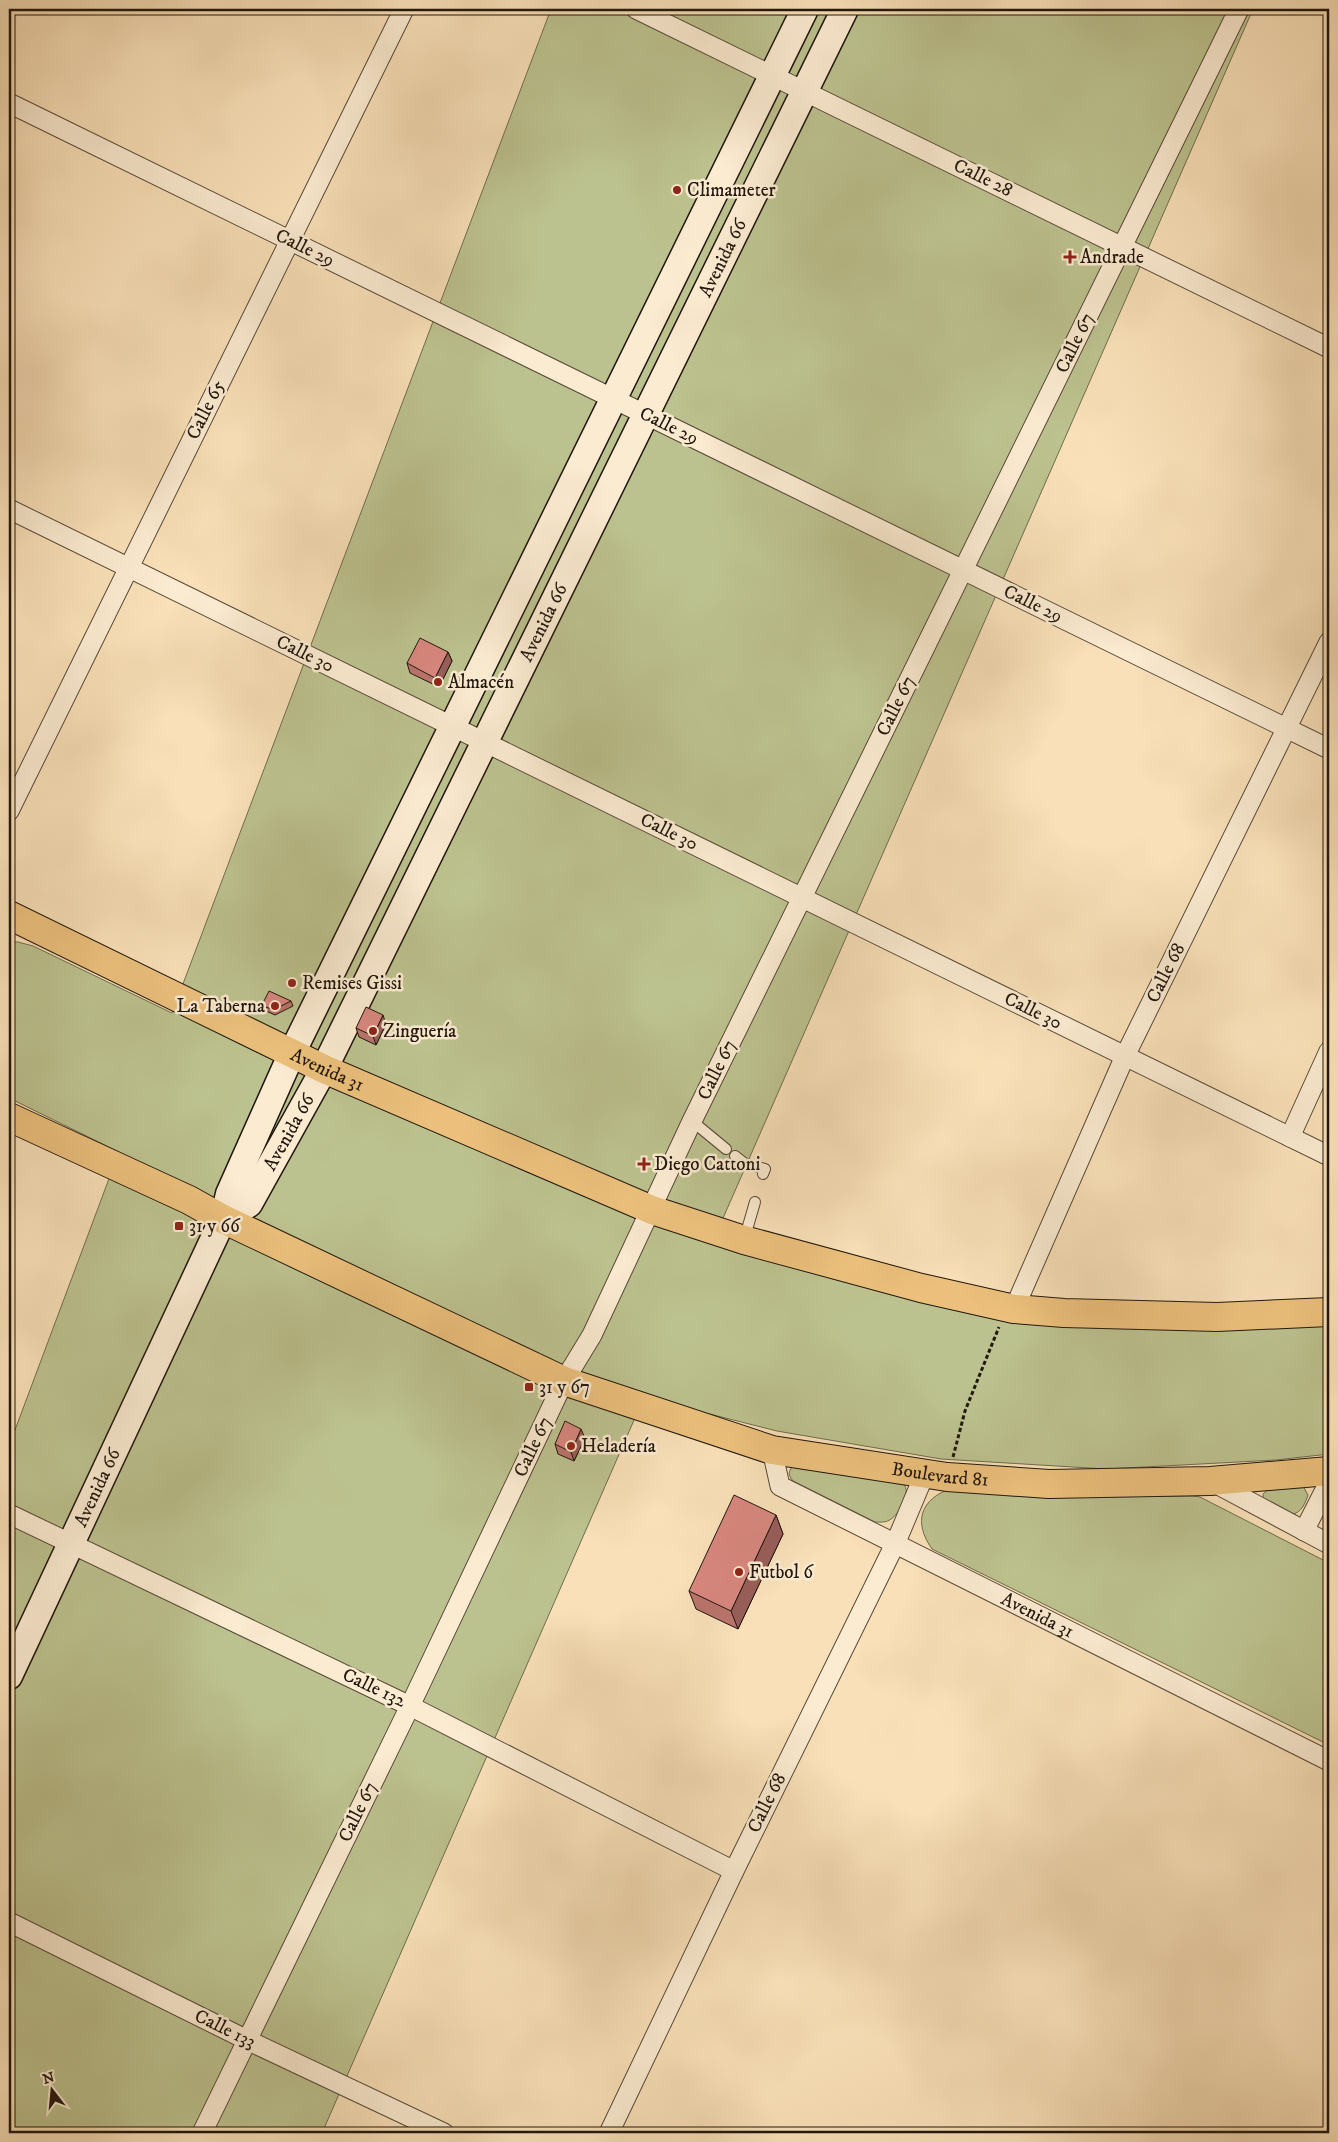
<svg xmlns="http://www.w3.org/2000/svg" width="1338" height="2142" font-family="'IM FELL DW Pica',serif">
  <style>
    .green { fill: #bcc28f; stroke: #6e6c4e }
    .lines { fill: none; stroke-linecap: round; stroke-linejoin: round }
    .lane-casing { stroke: #574938; stroke-width: 12 }
    .street-casing { stroke: #574938; stroke-width: 21 }
    .secondary-casing { stroke: #21170e; stroke-width: 29 }
    .highway-casing { stroke: #21170e; stroke-width: 30 }
    .path { stroke: #21170e; stroke-width: 3; stroke-dasharray: 4 2.5; stroke-linecap: butt }
    .lane { stroke: #fbebd1; stroke-width: 10 }
    .street { stroke: #fbebd1; stroke-width: 19 }
    .secondary { stroke: #fbebd1; stroke-width: 26 }
    .highway { stroke: #ecc07c; stroke-width: 28 }
    .wall { fill: #ba746d; stroke: #21170e }
    .shaded-wall { fill: #975e59; stroke: #21170e }
    .building { fill: #d8877f; stroke: #21170e }
    .poi-dot { fill: #8f2418; stroke: #fbebd1; stroke-width: 2 }
    .labels { text-anchor: middle; dominant-baseline: central; stroke-width: 5; stroke-linejoin: round; paint-order: stroke }
    .street-label { font-size: 19px; fill: #21170e; stroke: #fbebd1 }
    .poi-label { font-size: 19px; fill: #21170e; stroke: #fbebd1; text-anchor: start }
  </style>
  <rect width="100%" height="100%" fill="#f9e0b8"/>
  <filter id="stains"><feTurbulence type="fractalNoise" baseFrequency=".004" numOctaves="4"/><feColorMatrix values="0 0 0 0 .2 0 0 0 0 .09 0 0 0 0 .02 0 0 0 .5 -.17"/></filter>
  <radialGradient id="worn" r=".72"><stop offset=".6" stop-color="#630" stop-opacity="0"/><stop offset="1" stop-color="#630" stop-opacity=".3"/></radialGradient>
  <g class="green">
    <polygon points="551,9 1253,9 713,1241 984,1316 1329,1323 1329,1454 1276,1460 1106,1469 941,1459 777,1431 666,1403 645,1395 322,2133 9,2133 9,1446 119,1152 9,1098 9,942 18,942 33,946 172,1013"/>
    <path d="M793,1466L899,1481C900,1482 904,1485 905,1486C910,1494 898,1515 891,1519C886,1523 881,1522 875,1522L793,1481C788,1475 788,1472 793,1466Z"/>
    <path d="M1303,1486L1308,1495C1299,1523 1286,1515 1264,1505L1263,1494L1268,1490Z"/>
    <path d="M952,1488L1081,1497L1193,1496L1200,1497L1329,1563V1745L932,1549C913,1522 920,1499 952,1488Z"/>
  </g>
  <g class="lines">
    <g class="lane-casing">
      <g id="lane">
        <polyline points="692,1121 726,1149"/>
        <polyline points="735,1156 744,1163 765,1169 763,1174"/>
        <polyline points="744,1240 755,1202"/>
      </g>
    </g>
    <g class="street-casing">
      <g id="street">
        <polyline points="636,9 1329,348"/>
        <polyline points="9,103 1329,749"/>
        <polyline points="9,509 1329,1156"/>
        <polyline points="9,811 404,9"/>
        <polyline points="1290,1137 1329,1051"/>
        <polyline points="1014,1309 1125,1056 1329,642"/>
        <path id="s1" d="M772,1450L780,1486L1329,1761"/>
        <polyline points="1211,1481 1329,1544"/>
        <polyline points="9,1514 410,1706 734,1871"/>
        <polyline points="1304,1531 1329,1482"/>
        <polyline points="9,1922 247,2040 444,2133"/>
        <polyline points="202,2133 410,1706 564,1381 592,1335 692,1121 1239,9"/>
        <polyline points="609,2133 734,1871 896,1542 925,1473"/>
      </g>
    </g>
    <g class="secondary-casing">
      <g id="secondary">
        <path id="s2" d="M223,1219L249,1204L324,1069L845,9"/>
        <path id="s3" d="M9,1676L223,1219L229,1194L292,1053L805,9"/>
      </g>
    </g>
    <g class="highway-casing">
      <g id="highway">
        <path id="s4" d="M9,915L324,1069L652,1210L744,1240L921,1288L1014,1309L1064,1313L1217,1317L1329,1312"/>
        <path id="s5" d="M9,1117L189,1200L223,1219L564,1381L772,1450L947,1477L1049,1484L1210,1481L1329,1471"/>
      </g>
    </g>
    <polyline class="path" points="953,1457 965,1411 999,1327"/>
    <use href="#lane" class="lane"/>
    <use href="#street" class="street"/>
    <use href="#secondary" class="secondary"/>
    <use href="#highway" class="highway"/>
  </g>
  <g class="wall">
    <polygon points="448,652 452,661 439,687 410,673 407,663"/>
    <polygon points="291,1001 293,1006 275,1015 264,1010 262,1005"/>
    <polygon points="386,1024 376,1045 359,1037 356,1028"/>
    <polygon points="585,1438 574,1461 558,1454 555,1444"/>
    <polygon points="776,1515 783,1534 738,1629 696,1609 689,1591"/>
  </g>
  <g class="shaded-wall">
    <polygon points="448,652 452,661 439,687 435,678"/>
    <polygon points="383,1015 386,1024 376,1045 373,1036"/>
    <polygon points="581,1429 585,1438 574,1461 571,1452"/>
    <polygon points="776,1515 783,1534 738,1629 731,1611"/>
  </g>
  <g class="building">
    <polygon points="420,638 448,652 435,678 407,663"/>
    <polygon points="269,991 291,1001 273,1010 262,1005"/>
    <polygon points="366,1007 383,1015 373,1036 356,1028"/>
    <polygon points="565,1421 581,1429 571,1452 555,1444"/>
    <polygon points="734,1495 776,1515 731,1611 689,1591"/>
  </g>
  <g class="poi-dot">
    <circle cx="677" cy="190" r="5"/>
    <path d="M1067.5 249.5h5v5h5v5h-5v5h-5v-5h-5v-5h5z"/>
    <circle cx="438" cy="682" r="5"/>
    <circle cx="292" cy="983" r="5"/>
    <circle cx="275" cy="1006" r="5"/>
    <circle cx="373" cy="1031" r="5"/>
    <path d="M641.5 1156.5h5v5h5v5h-5v5h-5v-5h-5v-5h5z"/>
    <rect x="174" y="1221" width="10" height="10" rx="2.5"/>
    <rect x="524" y="1382" width="10" height="10" rx="2.5"/>
    <circle cx="571" cy="1446" r="5"/>
    <circle cx="739" cy="1572" r="5"/>
  </g>
  <g class="labels">
    <g class="street-label">
      <text transform="translate(983 178) rotate(26)">Calle 28</text>
      <text transform="translate(305 248) rotate(26)">Calle 29</text>
      <text stroke="none"><textPath href="#s2" startOffset="1088">Avenida 66</textPath></text>
      <text transform="translate(1075 343) rotate(-64)">Calle 67</text>
      <text transform="translate(206 410) rotate(-64)">Calle 65</text>
      <text transform="translate(669 426) rotate(26)">Calle 29</text>
      <text transform="translate(1033 604) rotate(26)">Calle 29</text>
      <text stroke="none"><textPath href="#s2" startOffset="682">Avenida 66</textPath></text>
      <text transform="translate(305 654) rotate(26)">Calle 30</text>
      <text transform="translate(896 706) rotate(-64)">Calle 67</text>
      <text transform="translate(669 832) rotate(26)">Calle 30</text>
      <text transform="translate(1166 973) rotate(-64)">Calle 68</text>
      <text transform="translate(1033 1011) rotate(26)">Calle 30</text>
      <text stroke="none"><textPath href="#s4" startOffset="354">Avenida 31</textPath></text>
      <text transform="translate(717 1070) rotate(-64)">Calle 67</text>
      <text stroke="none"><textPath href="#s2" startOffset="112">Avenida 66</textPath></text>
      <text transform="translate(533 1447) rotate(-65)">Calle 67</text>
      <text stroke="none"><textPath href="#s5" startOffset="1004">Boulevard 81</textPath></text>
      <text stroke="none"><textPath href="#s3" startOffset="208">Avenida 66</textPath></text>
      <text stroke="none"><textPath href="#s1" startOffset="325">Avenida 31</textPath></text>
      <text transform="translate(374 1688) rotate(25)">Calle 132</text>
      <text transform="translate(767 1803) rotate(-64)">Calle 68</text>
      <text transform="translate(358 1812) rotate(-64)">Calle 67</text>
      <text transform="translate(225 2029) rotate(26)">Calle 133</text>
    </g>
    <g class="poi-label">
      <text x="687" y="190">Climameter</text>
      <text x="1080" y="257">Andrade</text>
      <text x="448" y="682">Almacén</text>
      <text x="302" y="983">Remises Gissi</text>
      <text x="265" y="1006" text-anchor="end">La Taberna</text>
      <text x="383" y="1031">Zinguería</text>
      <text x="654" y="1164">Diego Cattoni</text>
      <text x="189" y="1226">31 y 66</text>
      <text x="539" y="1387">31 y 67</text>
      <text x="581" y="1446">Heladería</text>
      <text x="749" y="1572">Futbol 6</text>
    </g>
  </g>
  <rect width="1338" height="2142" fill="none" stroke="#f9e0b8" stroke-width="30"/>
  <rect x="10" y="10" width="1318" height="2122" fill="none" stroke="#21170e" stroke-width="2.5"/>
  <rect x="15" y="15" width="1308" height="2112" fill="none" stroke="#21170e"/>
  <g transform="translate(52 2090) rotate(344)" stroke="#fbebd1" stroke-width="4" paint-order="stroke">
  <path d="M0-4L9 19L0 12L-9 19Z" fill="#21170e"/>
  <text y="-8" font-size="14" font-weight="bold" text-anchor="middle" fill="#21170e">N</text>
  </g>
  <rect width="100%" height="100%" filter="url(#stains)"/>
  <rect width="100%" height="100%" fill="url(#worn)"/>
</svg>
